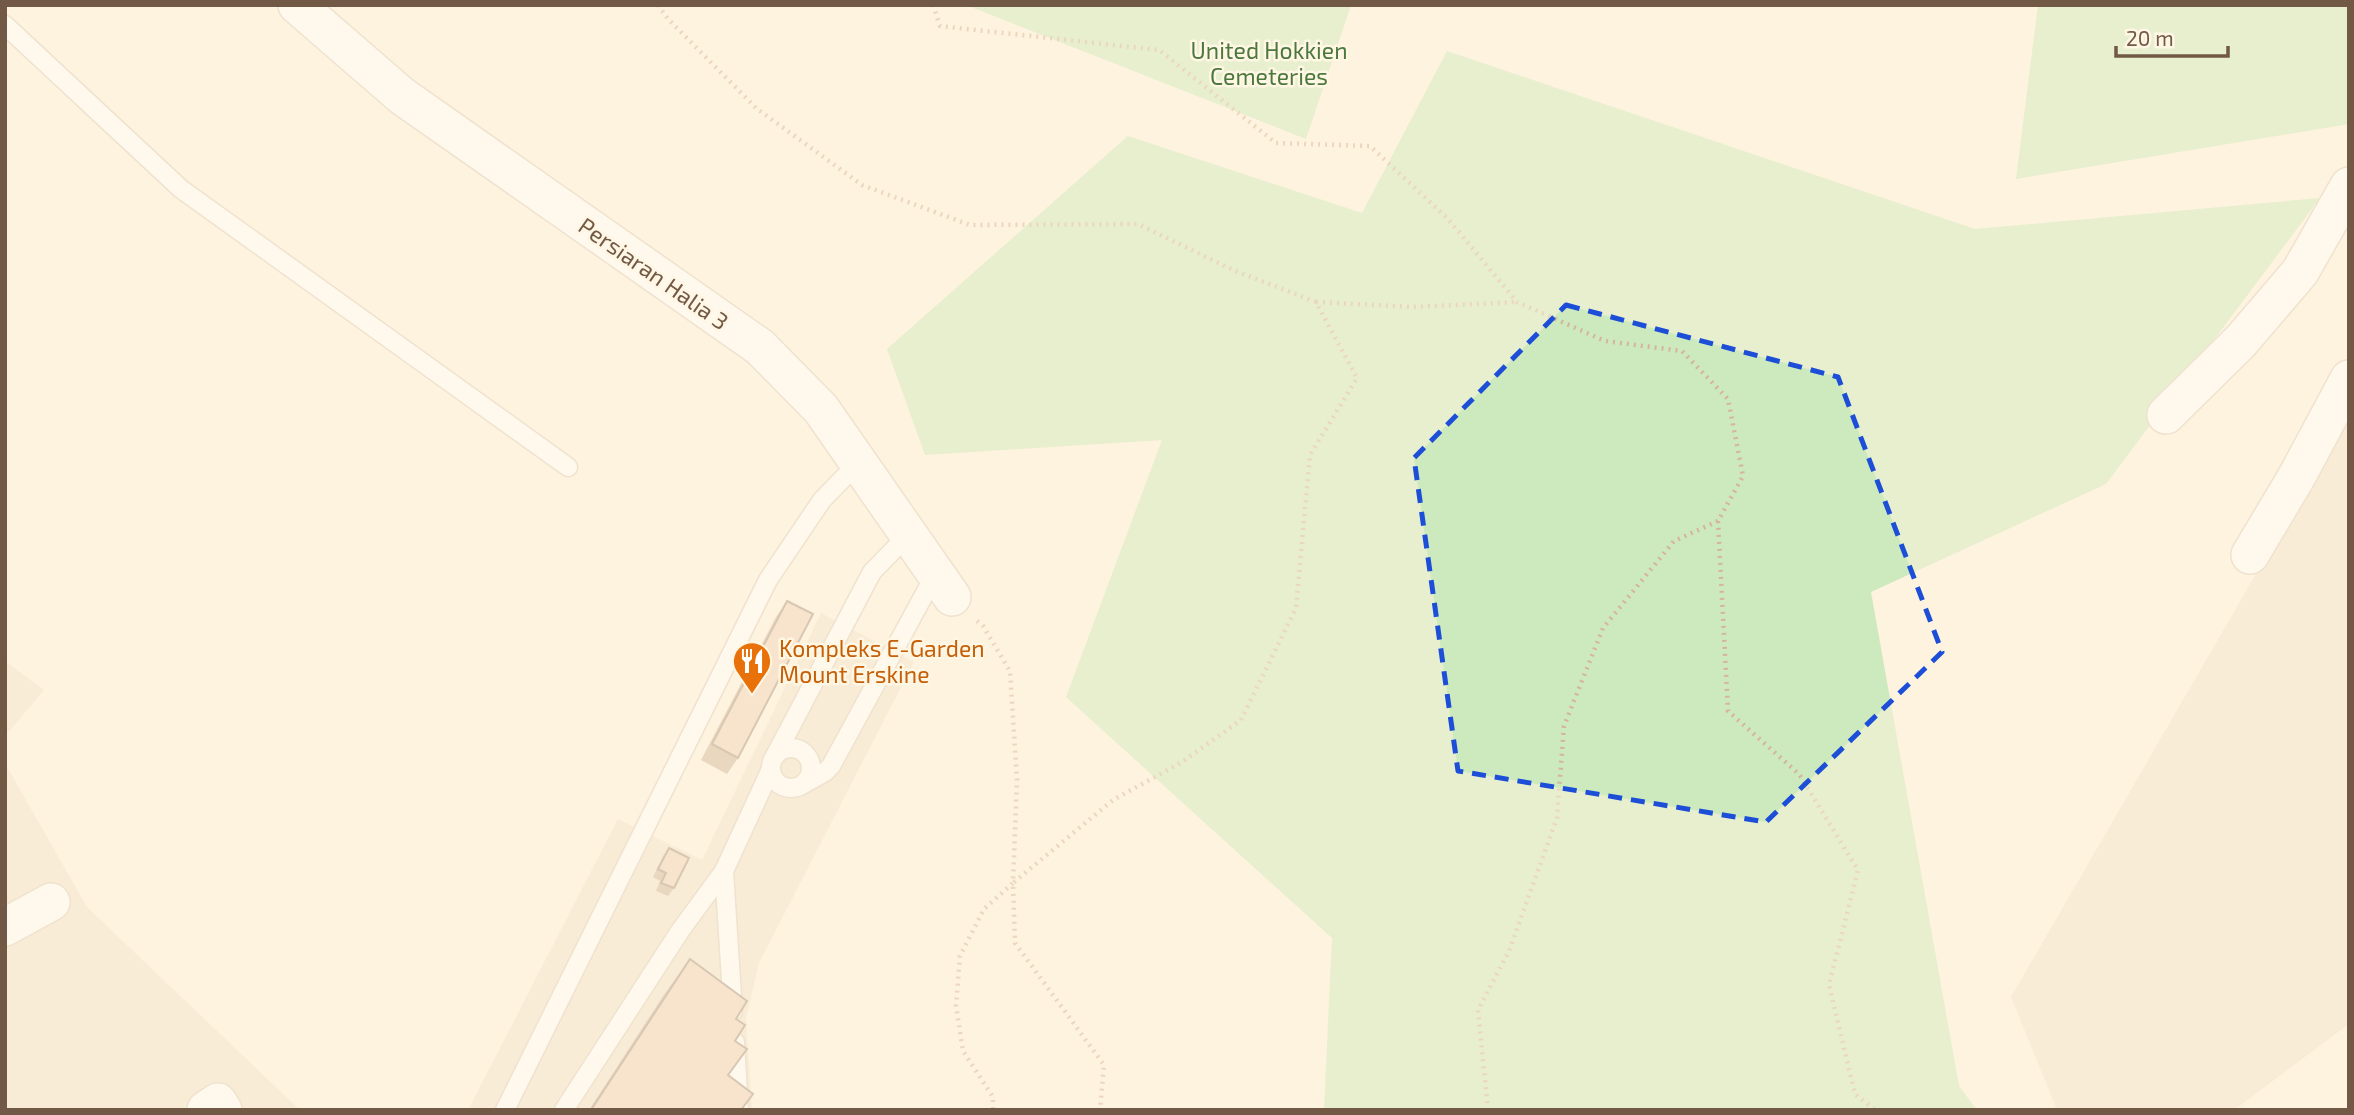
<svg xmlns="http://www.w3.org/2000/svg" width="2354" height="1115" font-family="'Exo 2',sans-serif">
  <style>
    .residential { fill: #f4e5cc }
    .green { fill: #cceabd }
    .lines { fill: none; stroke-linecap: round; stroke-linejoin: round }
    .lane-casing { stroke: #e0cfba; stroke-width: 21 }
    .street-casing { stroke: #e0cfba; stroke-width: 40 }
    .path { stroke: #d6b599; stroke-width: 4.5; stroke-dasharray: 2 5; stroke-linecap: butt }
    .lane { stroke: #fff; stroke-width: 18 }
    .street { stroke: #fff; stroke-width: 37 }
    .wall { fill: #d0b59c }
    .building { fill: #f2d2b5; stroke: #a9937f; stroke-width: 2 }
    .marked { fill: none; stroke: #1d4ed8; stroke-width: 5; stroke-dasharray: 14 9; stroke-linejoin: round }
    .labels { text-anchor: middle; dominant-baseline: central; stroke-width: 5; stroke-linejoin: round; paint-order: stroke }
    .park-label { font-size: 23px; fill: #4b783e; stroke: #fff6e4 }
    .street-label { font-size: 23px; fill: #725946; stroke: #fff6e4 }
    .food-label { font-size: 23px; fill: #c56008; stroke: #fff6e4; text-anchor: start }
  </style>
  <rect width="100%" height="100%" fill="#fdf3de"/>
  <g class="residential">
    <polygon points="2349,413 2349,1024 2234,1110 2057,1110 2011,997"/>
    <polygon points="821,613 914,662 759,963 746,1018 752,1110 468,1110 618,819 702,860"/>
    <polygon points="5,661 44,690 5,736"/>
    <polygon points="5,763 87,907 300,1110 5,1110"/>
  </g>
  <g class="green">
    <polygon points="966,5 1351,5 1306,139"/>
    <polygon points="2038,5 2349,5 2349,124 2016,179"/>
    <polygon points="1447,51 1975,229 2320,198 2106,484 1871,592 1959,1086 1977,1110 1324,1110 1332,938 1066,697 1162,440 925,455 887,349 1128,136 1362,213"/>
  </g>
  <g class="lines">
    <g class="lane-casing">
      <g id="lane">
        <polyline points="5,25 181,189 568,467"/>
        <circle cx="791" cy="768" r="20"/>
        <polyline points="775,756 872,572 909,534"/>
        <polyline points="802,785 825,772 831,766 936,573"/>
        <polyline points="724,871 733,1011"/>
        <polyline points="735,1042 739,1110"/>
        <polyline points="505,1110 768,580 822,500 859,462"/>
        <polyline points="564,1110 680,931 724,871 771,769"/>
      </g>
    </g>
    <g class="street-casing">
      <g id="street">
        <polyline points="297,5 402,96 760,347 821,409 952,597"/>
        <polyline points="2166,415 2241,341 2300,272 2349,186"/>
        <polyline points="2250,555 2297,476 2349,379"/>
        <polyline points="5,927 51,902"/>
        <polyline points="206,1110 218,1102 223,1110"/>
      </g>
    </g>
    <g class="path">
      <polyline points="658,5 668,19 756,108 862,185 970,225 1138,224 1233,270 1316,302 1357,378 1310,455 1296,608 1241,720 1182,762 1113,800 1013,883 1015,943 1104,1065 1100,1110"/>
      <polyline points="933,5 940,26 1159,50 1276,143 1370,146 1448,219 1517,302 1605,341 1682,351 1728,399 1743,476 1718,521 1674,541 1603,628 1564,726 1557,818 1509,951 1478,1010 1488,1110"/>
      <polyline points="1316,302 1413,307 1517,302"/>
      <polyline points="1718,521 1728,711 1799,774 1858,870 1829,985 1855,1094 1875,1110"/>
      <polyline points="977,621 983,626 1010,671 1017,780 1013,883 984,909 960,956 956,1006 963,1051 993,1097 993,1110"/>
    </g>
    <use href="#lane" class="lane"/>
    <use href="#street" class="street"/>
  </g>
  <g class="wall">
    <polygon points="787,601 738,758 727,774 701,760 776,617"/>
    <polygon points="669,848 674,888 668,896 656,891 660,881 653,877 663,856"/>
    <polygon points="690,959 736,1019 735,1041 728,1076 742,1110 589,1110 663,996"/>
  </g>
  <g class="building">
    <polygon points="787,601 813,614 738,758 712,744"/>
    <polygon points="669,848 689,858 674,888 661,883 666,873 658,869"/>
    <polygon points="690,959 747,1001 736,1019 745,1025 735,1041 747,1049 728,1075 753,1094 741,1110 591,1110"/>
  </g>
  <path d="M0 0H2354V1115H0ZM1566,305L1838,377L1942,652L1766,822L1458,771L1414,458Z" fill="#fdf3de" fill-opacity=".55" fill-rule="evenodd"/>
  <path class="marked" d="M1566,305L1838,377L1942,652L1766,822L1458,771L1414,458Z"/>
  <defs>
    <g id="restaurant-pin" transform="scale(2.0125)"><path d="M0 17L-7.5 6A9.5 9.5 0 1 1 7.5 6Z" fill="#e8710a" stroke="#fff6e4"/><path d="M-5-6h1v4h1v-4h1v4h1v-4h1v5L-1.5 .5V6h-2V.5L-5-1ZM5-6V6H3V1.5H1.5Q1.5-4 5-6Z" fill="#fff"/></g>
  </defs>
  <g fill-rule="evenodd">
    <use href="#restaurant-pin" x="752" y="661"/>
  </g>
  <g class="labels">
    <g class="park-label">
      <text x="1269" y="50">United Hokkien<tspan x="1269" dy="26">Cemeteries</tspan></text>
    </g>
    <g class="street-label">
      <text transform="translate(654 273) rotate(35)">Persiaran Halia 3</text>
    </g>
    <g class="food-label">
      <text x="779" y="648">Kompleks E-Garden<tspan x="779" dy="26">Mount Erskine</tspan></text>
    </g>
  </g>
  <rect width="2354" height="1115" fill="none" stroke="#725946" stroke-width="14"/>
  <path d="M2116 46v10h112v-10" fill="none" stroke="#725946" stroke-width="3.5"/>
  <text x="2126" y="46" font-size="21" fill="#725946" stroke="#fff6e4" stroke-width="5" paint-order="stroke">20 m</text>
</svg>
